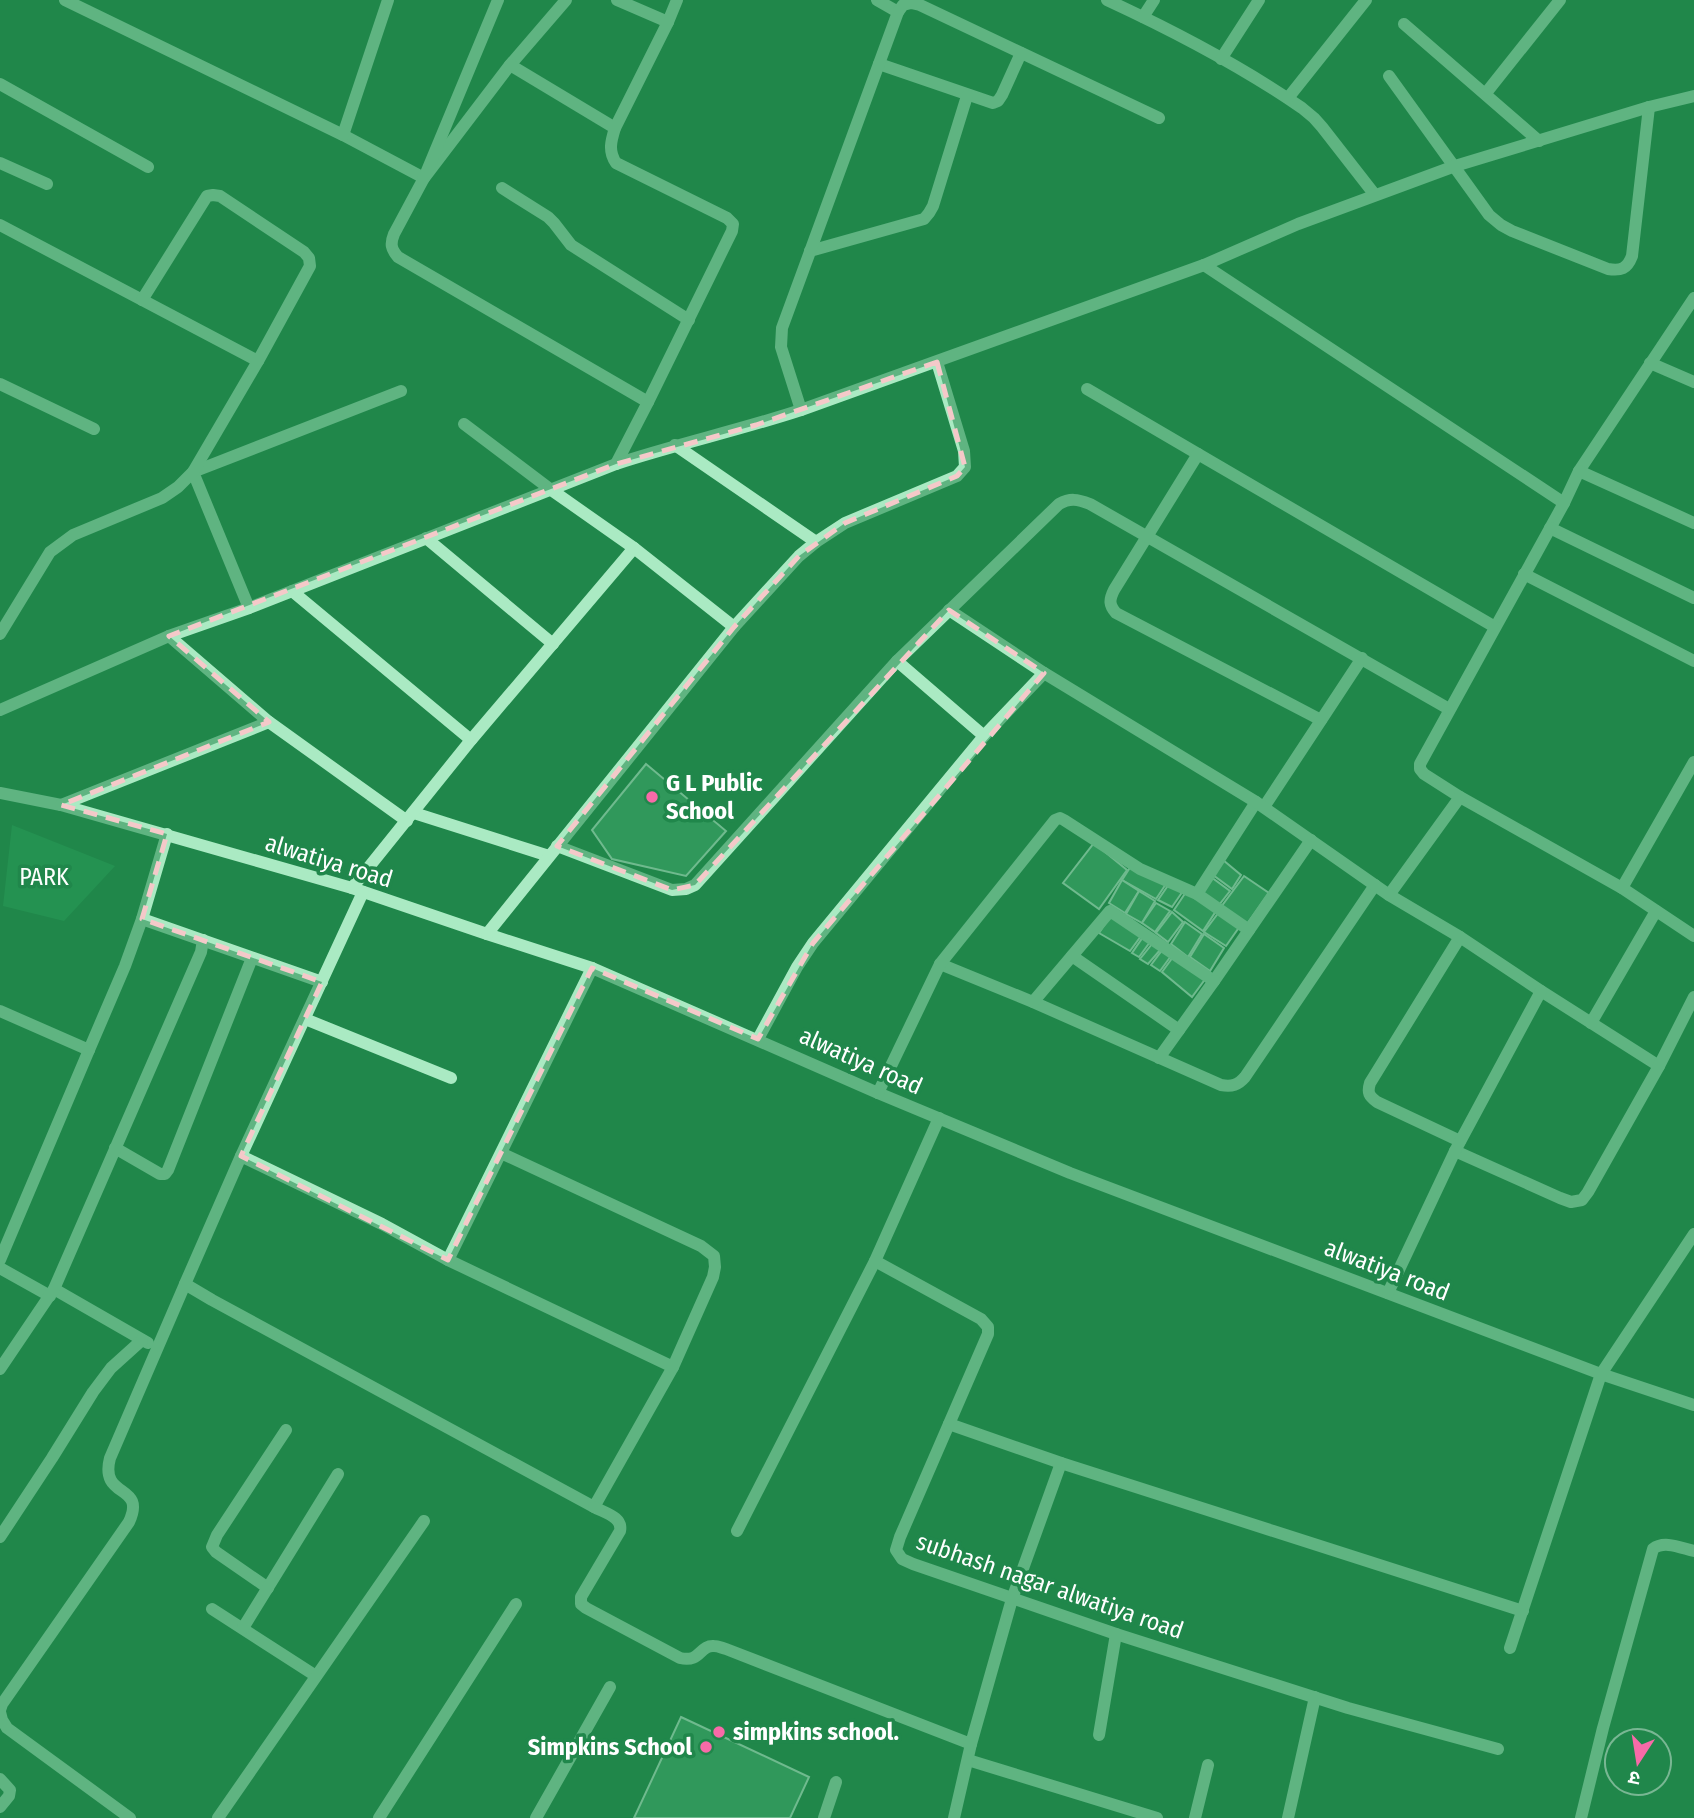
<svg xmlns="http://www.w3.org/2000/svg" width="1694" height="1818" font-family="'Fira Sans Condensed','Noto Sans Devanagari',sans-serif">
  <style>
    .green { fill: #29a059 }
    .building { fill: #44ae6f; stroke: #cef8df; stroke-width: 2 }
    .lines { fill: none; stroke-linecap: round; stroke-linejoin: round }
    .minor { stroke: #aaeac3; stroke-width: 12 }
    .marked { fill: none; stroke: #f5c9c9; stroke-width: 5; stroke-dasharray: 14 9; stroke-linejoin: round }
    .poi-dot { fill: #f86aa8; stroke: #20874b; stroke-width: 2.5 }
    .labels { text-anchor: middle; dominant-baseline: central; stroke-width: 7; stroke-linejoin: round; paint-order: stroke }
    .poi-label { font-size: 24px; font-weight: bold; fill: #fff; stroke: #20874b; text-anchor: start }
    .street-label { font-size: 24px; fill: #fff; stroke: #20874b }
    .park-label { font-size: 24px; fill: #fdfffd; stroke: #20874b }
  </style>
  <rect width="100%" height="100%" fill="#20874b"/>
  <polygon class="green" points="12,825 115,866 64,921 3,906"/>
  <g class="building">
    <polygon points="646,764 726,831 686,876 612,859 592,830"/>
    <polygon points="1094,843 1127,870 1099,909 1063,883"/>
    <polygon points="1223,860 1241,875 1232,889 1213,875"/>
    <polygon points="1131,866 1166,884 1156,899 1122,880"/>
    <polygon points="1244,876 1269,893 1247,924 1221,907"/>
    <polygon points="1211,877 1230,891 1219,905 1201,893"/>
    <polygon points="1122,880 1139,891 1125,913 1109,903"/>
    <polygon points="1169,884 1183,891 1172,907 1158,900"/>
    <polygon points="1139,891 1155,901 1142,923 1126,914"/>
    <polygon points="1186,892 1216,911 1203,931 1174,910"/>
    <polygon points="1156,903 1170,911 1155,932 1142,923"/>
    <polygon points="1172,912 1183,922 1168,942 1156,933"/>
    <polygon points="1219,912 1240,926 1226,946 1204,932"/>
    <polygon points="1111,915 1141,936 1130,951 1099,933"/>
    <polygon points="1185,922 1202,934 1188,957 1171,944"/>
    <polygon points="1204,934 1224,948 1210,971 1190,957"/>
    <polygon points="1143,937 1150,942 1139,957 1132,953"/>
    <polygon points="1152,944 1161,949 1148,964 1140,959"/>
    <polygon points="1163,949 1171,956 1160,971 1151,965"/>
    <polygon points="1173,957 1206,978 1192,997 1162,972"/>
    <polygon points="681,1717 809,1777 790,1818 634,1818"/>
  </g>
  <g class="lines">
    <g class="minor">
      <polyline points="65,0 343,135 424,178 510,65 566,0"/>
      <path d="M498,0L424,178L394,234C390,244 391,249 398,257L648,402"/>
      <polyline points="617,0 668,22"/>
      <polyline points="877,0 898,12"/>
      <path d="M1107,0C1174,31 1241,66 1302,108L1314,118L1322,127L1375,195"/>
      <polyline points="1143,17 1154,0"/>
      <polyline points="1404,24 1539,141"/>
      <polyline points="1221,59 1259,0"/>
      <polyline points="879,64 993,103 998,101 1002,95 1021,53"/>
      <polyline points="510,65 615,128"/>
      <path d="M1389,76L1489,215L1501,225L1512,231L1608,269C1621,271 1627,269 1632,256L1649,107"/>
      <polyline points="0,84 148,167"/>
      <polyline points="1486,93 1560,0"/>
      <polyline points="1288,98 1366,0"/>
      <polyline points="343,135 388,0"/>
      <polyline points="0,163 47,184"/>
      <polyline points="502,188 548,217 554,223 571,245 689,320"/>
      <polyline points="0,225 258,361"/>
      <polyline points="810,251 924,219 929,213 933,206 967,96"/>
      <polyline points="1204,265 1564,503"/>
      <polyline points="1694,298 1579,471 1564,503 1420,764 1420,769 1424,774 1460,797 1622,888 1694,936"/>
      <polyline points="1650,363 1694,382"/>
      <polyline points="0,384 94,429"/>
      <polyline points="1087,389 1198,454"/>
      <polyline points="801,410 781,347 782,328 898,12 903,5 911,3 920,5 1159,118"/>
      <polyline points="464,424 550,489 634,548 734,627"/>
      <polyline points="675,445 816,542"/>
      <path d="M616,464L648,402L732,231L733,224L727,218L616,163C608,151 611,141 615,128L668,22L677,0"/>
      <polyline points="1579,471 1694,523"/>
      <polyline points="1550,528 1694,598"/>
      <polyline points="426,538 553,644"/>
      <polyline points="1524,574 1694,661"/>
      <polyline points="292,591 471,740"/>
      <polyline points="249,608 193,472 401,391"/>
      <polyline points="949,610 1044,673"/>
      <polyline points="0,634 50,552 73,535 162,498 178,487 193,472 258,361 310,266 309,258 304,252 220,196 213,195 207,196 142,300"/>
      <polyline points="169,636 269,722"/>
      <polyline points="897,661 984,736"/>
      <path d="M0,710L169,636L249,608L616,464C677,444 740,430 801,410L1204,265L1298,224L1455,166L1649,107L1694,96"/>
      <path d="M1321,720L1116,613C1109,605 1109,600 1114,590L1198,454L1495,627"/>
      <polyline points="0,793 61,805 352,888 487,934 592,968 878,1093 1070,1173 1601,1374 1694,1405"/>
      <polyline points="61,805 269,722 407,821"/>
      <polyline points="1264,807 1362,658"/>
      <polyline points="414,813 549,856"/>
      <path d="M557,846L672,890L686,889L695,885L897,661L1059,504C1070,498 1077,499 1090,504L1449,709"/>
      <polyline points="352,888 471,740 634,548"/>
      <polyline points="1622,888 1694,762"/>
      <polyline points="363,892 241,1156 185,1284 212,1300 594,1507 673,1367"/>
      <polyline points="1197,894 1256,802"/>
      <polyline points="1389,895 1460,797"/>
      <polyline points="142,919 322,982"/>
      <polyline points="487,934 734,627 799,556 816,542 845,523 957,476 965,467 964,451 937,362"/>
      <path d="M1460,937L1370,1083C1367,1093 1369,1096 1377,1102L1460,1141"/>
      <polyline points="1072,956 1179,1030"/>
      <path d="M940,964L1033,1002L1221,1085C1232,1087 1238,1085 1245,1077L1375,885"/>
      <polyline points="1033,1002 1110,911 1214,981 1311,840"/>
      <polyline points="0,1011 89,1050 125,966 142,919 167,834"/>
      <polyline points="305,1019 451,1078"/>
      <polyline points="1591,1023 1656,911"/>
      <polyline points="758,1039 797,967 813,943 984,736 1044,673 1256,802 1389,895 1460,937 1541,991 1659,1066"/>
      <polyline points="1159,1058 1214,981"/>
      <polyline points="878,1093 940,964 1055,820 1060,818 1064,820 1140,869 1197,894 1249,930"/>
      <polyline points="939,1118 875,1261 981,1319 988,1327 988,1334 900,1537 896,1550 902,1559 913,1564 1116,1634 1348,1708 1498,1749"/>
      <polyline points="115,1148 160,1174 165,1174 168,1170 252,958"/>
      <polyline points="1455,1151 1560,1198 1571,1202 1582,1200 1588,1192 1659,1066 1694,997"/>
      <polyline points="501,1153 701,1246 714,1256 715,1267 713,1277 673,1367 448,1260 592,968"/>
      <polyline points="241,1156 382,1224 448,1260"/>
      <polyline points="0,1260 89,1050"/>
      <polyline points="0,1268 50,1296"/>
      <polyline points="54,1289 148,1343"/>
      <polyline points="1388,1293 1455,1151 1541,991"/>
      <polyline points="0,1369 54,1289 201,952 203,940"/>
      <polyline points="949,1424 1061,1463 1523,1611"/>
      <path d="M594,1507C605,1513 623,1517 620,1531L581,1597V1604L586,1608L680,1658C701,1663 699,1645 714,1646C718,1646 722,1648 726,1649L971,1744"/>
      <polyline points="737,1531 875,1261"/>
      <polyline points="0,1537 52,1458 93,1392 111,1368 142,1340"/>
      <polyline points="268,1588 216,1552 212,1547 217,1535 286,1430"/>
      <polyline points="212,1609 316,1676"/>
      <polyline points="243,1628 338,1474"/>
      <polyline points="1510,1648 1601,1374 1694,1234"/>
      <path d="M0,1710L2,1704L129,1522C147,1483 99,1500 110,1458L185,1284"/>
      <polyline points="0,1712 2,1720 7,1728 130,1818"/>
      <polyline points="1099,1735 1116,1634"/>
      <polyline points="968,1760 1157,1818"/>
      <polyline points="0,1779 10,1790 9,1796 0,1807"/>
      <polyline points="218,1818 424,1521"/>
      <polyline points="379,1818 516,1604"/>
      <polyline points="536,1818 610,1687"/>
      <polyline points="824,1818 836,1782"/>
      <polyline points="954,1818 971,1744 1012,1599 1061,1463"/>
      <polyline points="1195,1818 1208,1765"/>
      <polyline points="1288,1818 1315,1697"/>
      <path d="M1581,1818L1603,1728L1653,1549C1664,1540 1681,1548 1694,1551"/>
    </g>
  </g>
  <path d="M0 0H1694V1818H0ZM937,362L965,467L957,476L845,523L799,556L734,627L557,846L672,890L695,885L949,610L1044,673L813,943L758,1039L592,968L448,1260L241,1156L322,982L142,919L167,834L61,805L269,722L169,636L616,464L756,425Z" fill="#20874b" fill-opacity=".55" fill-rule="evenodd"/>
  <path class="marked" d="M937,362L965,467L957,476L845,523L799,556L734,627L557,846L672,890L695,885L949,610L1044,673L813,943L758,1039L592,968L448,1260L241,1156L322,982L142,919L167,834L61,805L269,722L169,636L616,464L756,425Z"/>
  <g class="poi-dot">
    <circle cx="652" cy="797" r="7"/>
    <circle cx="719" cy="1732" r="7"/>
    <circle cx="706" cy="1747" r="7"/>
  </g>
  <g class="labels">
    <g class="poi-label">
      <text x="666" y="783">G L Public<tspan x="666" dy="28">School</tspan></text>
      <text x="733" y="1732">simpkins school.</text>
      <text x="692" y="1747" text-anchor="end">Simpkins School</text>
    </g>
    <g class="street-label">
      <text transform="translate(329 861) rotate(17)">alwatiya road</text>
      <text transform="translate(861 1061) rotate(24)">alwatiya road</text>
      <text transform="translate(1387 1270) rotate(21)">alwatiya road</text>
      <text transform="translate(1050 1586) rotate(19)">subhash nagar alwatiya road</text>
    </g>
    <g class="park-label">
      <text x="44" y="877">PARK</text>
    </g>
  </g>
  <g transform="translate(1638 1762) rotate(192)"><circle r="33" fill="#20874b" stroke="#79b793" stroke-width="2"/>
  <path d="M0-5L12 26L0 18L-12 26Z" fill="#f86aa8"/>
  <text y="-10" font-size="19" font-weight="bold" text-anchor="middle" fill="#ffffff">उ</text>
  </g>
</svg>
